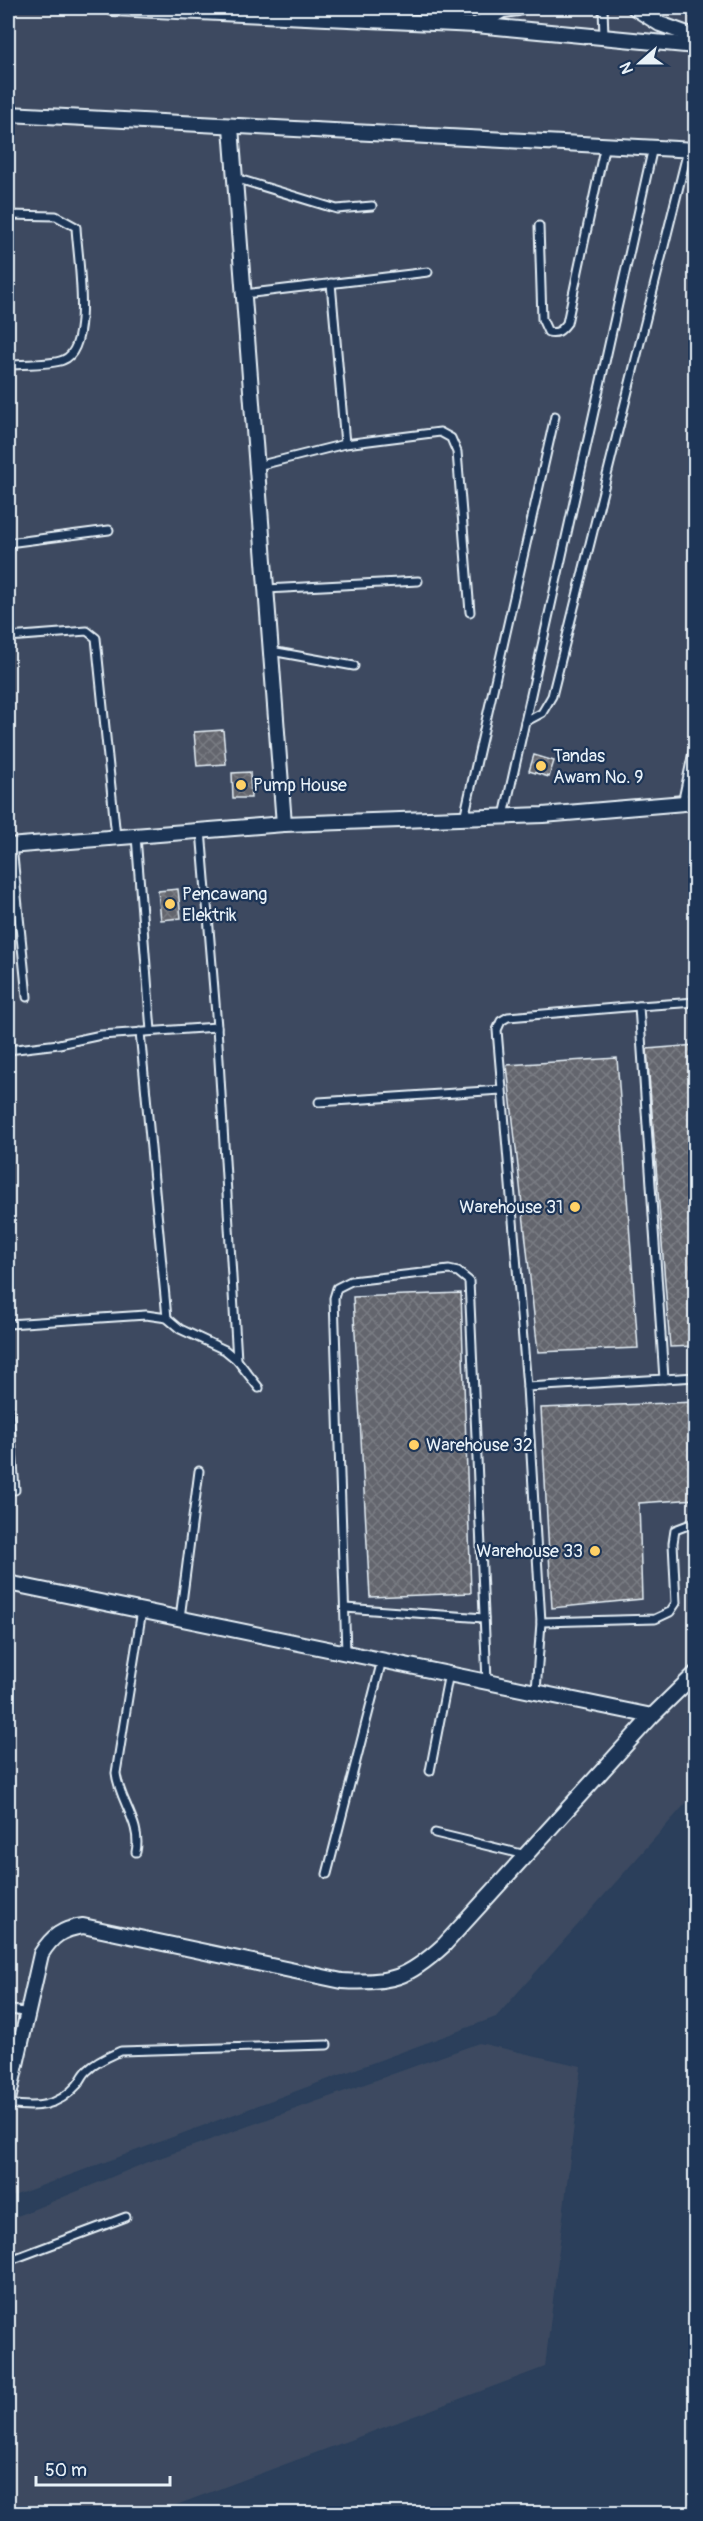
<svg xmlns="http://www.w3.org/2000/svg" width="703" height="2521" font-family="Pangolin,sans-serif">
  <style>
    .built { fill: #3c4a60 }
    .building { fill: url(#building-cross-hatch); stroke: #e8f1f8; stroke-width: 1.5 }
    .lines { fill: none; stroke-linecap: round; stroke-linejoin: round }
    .service-casing { stroke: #e8f1f8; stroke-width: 11 }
    .minor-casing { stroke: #e8f1f8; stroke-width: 18 }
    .service { stroke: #1d3557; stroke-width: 7 }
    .minor { stroke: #1d3557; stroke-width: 14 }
    .poi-dot { fill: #ffd166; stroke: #1d3557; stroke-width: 2 }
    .labels { text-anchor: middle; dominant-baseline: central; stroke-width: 4.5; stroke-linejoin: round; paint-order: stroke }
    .poi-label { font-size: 18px; fill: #e8f1f8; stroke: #1d3557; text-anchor: start }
  </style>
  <defs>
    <pattern id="building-cross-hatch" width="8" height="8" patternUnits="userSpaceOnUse" patternTransform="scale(1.5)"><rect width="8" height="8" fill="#63656d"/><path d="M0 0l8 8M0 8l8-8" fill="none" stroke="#797c83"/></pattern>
  </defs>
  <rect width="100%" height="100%" fill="#2b3f5b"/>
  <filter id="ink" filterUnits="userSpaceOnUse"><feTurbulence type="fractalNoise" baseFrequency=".0167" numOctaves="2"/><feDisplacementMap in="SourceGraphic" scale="12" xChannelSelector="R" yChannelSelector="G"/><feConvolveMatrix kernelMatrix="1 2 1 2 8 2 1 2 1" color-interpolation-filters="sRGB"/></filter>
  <g filter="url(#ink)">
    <g class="built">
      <polygon points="8,8 695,8 695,1793 496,2017 8,2198"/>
      <polygon points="479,2043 581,2066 545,2367 155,2513 8,2514 8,2220 143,2164"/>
    </g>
    <g class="building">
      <polygon points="223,730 226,764 197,766 194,732"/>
      <polygon points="534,755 554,761 549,777 529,771"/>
      <polygon points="250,772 251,798 233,798 232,773"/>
      <polygon points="178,889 181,918 161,920 158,891"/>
      <polygon points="696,1045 696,1346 670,1347 647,1049"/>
      <polygon points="617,1058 638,1348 538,1352 507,1065"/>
      <polygon points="461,1293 471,1593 370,1597 353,1297"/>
      <polygon points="696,1402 696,1499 639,1503 642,1599 552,1608 541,1408"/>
    </g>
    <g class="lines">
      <g class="service-casing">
        <g id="service">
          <polyline points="603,8 604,36"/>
          <polyline points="235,178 337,209 372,206"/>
          <path d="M8,215L56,216L76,227C77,254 94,349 63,360C52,365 21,364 8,365"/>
          <path d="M539,226L542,319L548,332C557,334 561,331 567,323L605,144"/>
          <polyline points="331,283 345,444"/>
          <polyline points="244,294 428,272"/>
          <polyline points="257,466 345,444 440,432 451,438 457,452 470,612"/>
          <polyline points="8,543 109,530"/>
          <polyline points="266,589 418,581"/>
          <polyline points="8,637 87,631 96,638 116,837"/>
          <polyline points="271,651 354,666"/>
          <polyline points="525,722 542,713 552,696 688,150"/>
          <polyline points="682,804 696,738"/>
          <polyline points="504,816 653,147"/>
          <polyline points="464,818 555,416"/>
          <polyline points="201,830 217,1027 237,1360"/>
          <polyline points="136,836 151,1031"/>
          <polyline points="12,846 27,997"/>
          <polyline points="140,1032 167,1318"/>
          <polyline points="8,1050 59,1044 101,1035 217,1027"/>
          <polyline points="319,1102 501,1090"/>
          <polyline points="8,1324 146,1315 167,1318 180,1329 225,1350 237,1360 259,1388"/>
          <polyline points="664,1379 696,1377"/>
          <polyline points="527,1387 497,1030 501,1021 508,1017 639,1006"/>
          <polyline points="8,1397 15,1490"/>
          <polyline points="345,1608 484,1618"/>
          <polyline points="180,1618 199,1471"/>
          <polyline points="541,1622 655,1619 670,1612 676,1603 673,1543 675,1530 696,1522"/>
          <polyline points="346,1652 334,1298 337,1288 351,1281 449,1270 458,1272 469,1281 487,1681"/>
          <polyline points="536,1691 541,1622 527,1387 664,1379 639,1006 696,1002"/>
          <polyline points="430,1771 449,1673"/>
          <polyline points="435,1833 526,1855"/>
          <path d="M136,1852C142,1823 119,1801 116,1773L142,1610"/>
          <polyline points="327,1874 382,1660"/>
          <polyline points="8,2009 27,2013"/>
          <path d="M8,2104C35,2108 57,2108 77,2085C81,2081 83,2074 88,2070C97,2061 110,2056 121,2051L327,2045"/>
          <polyline points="8,2261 126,2217"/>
        </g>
      </g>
      <g class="minor-casing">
        <g id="minor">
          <polyline points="113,8 476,25 696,46"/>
          <polyline points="635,8 660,24 696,37"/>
          <polyline points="476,25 503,10 518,8"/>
          <polyline points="8,114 696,150"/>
          <polyline points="231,127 284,824"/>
          <polyline points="8,846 284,824 543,815 696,802"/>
          <polyline points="8,1583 652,1716"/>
          <path d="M8,2100L41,1954C52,1936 62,1929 83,1926L342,1981C391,1984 408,1978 444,1945L652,1716L696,1673"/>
        </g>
      </g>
      <use href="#service" class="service"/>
      <use href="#minor" class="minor"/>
    </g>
  </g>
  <g class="poi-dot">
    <circle cx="541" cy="766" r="6"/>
    <circle cx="241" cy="785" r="6"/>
    <circle cx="170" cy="904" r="6"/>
    <circle cx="575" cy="1207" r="6"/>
    <circle cx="414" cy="1445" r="6"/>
    <circle cx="595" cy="1551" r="6"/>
  </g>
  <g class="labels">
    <g class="poi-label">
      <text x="553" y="756">Tandas<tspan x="553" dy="21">Awam No. 9</tspan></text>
      <text x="253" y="785">Pump House</text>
      <text x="182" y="894">Pencawang<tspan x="182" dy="21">Elektrik</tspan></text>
      <text x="563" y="1207" text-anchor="end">Warehouse 31</text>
      <text x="426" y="1445">Warehouse 32</text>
      <text x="583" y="1551" text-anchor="end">Warehouse 33</text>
    </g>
  </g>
  <rect width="703" height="2521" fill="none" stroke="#1d3557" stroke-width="30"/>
  <rect x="15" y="15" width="673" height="2491" fill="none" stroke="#e8f1f8" stroke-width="2" filter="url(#ink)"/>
  <g transform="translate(640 63) rotate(249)" stroke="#1d3557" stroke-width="4.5" paint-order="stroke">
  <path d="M0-4.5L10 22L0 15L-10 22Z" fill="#e8f1f8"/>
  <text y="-9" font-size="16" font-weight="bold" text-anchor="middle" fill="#e8f1f8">N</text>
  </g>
  <path d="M36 2476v9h134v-9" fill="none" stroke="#e8f1f8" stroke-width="3"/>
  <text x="45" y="2476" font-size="18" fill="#e8f1f8" stroke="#1d3557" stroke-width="4.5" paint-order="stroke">50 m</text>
</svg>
